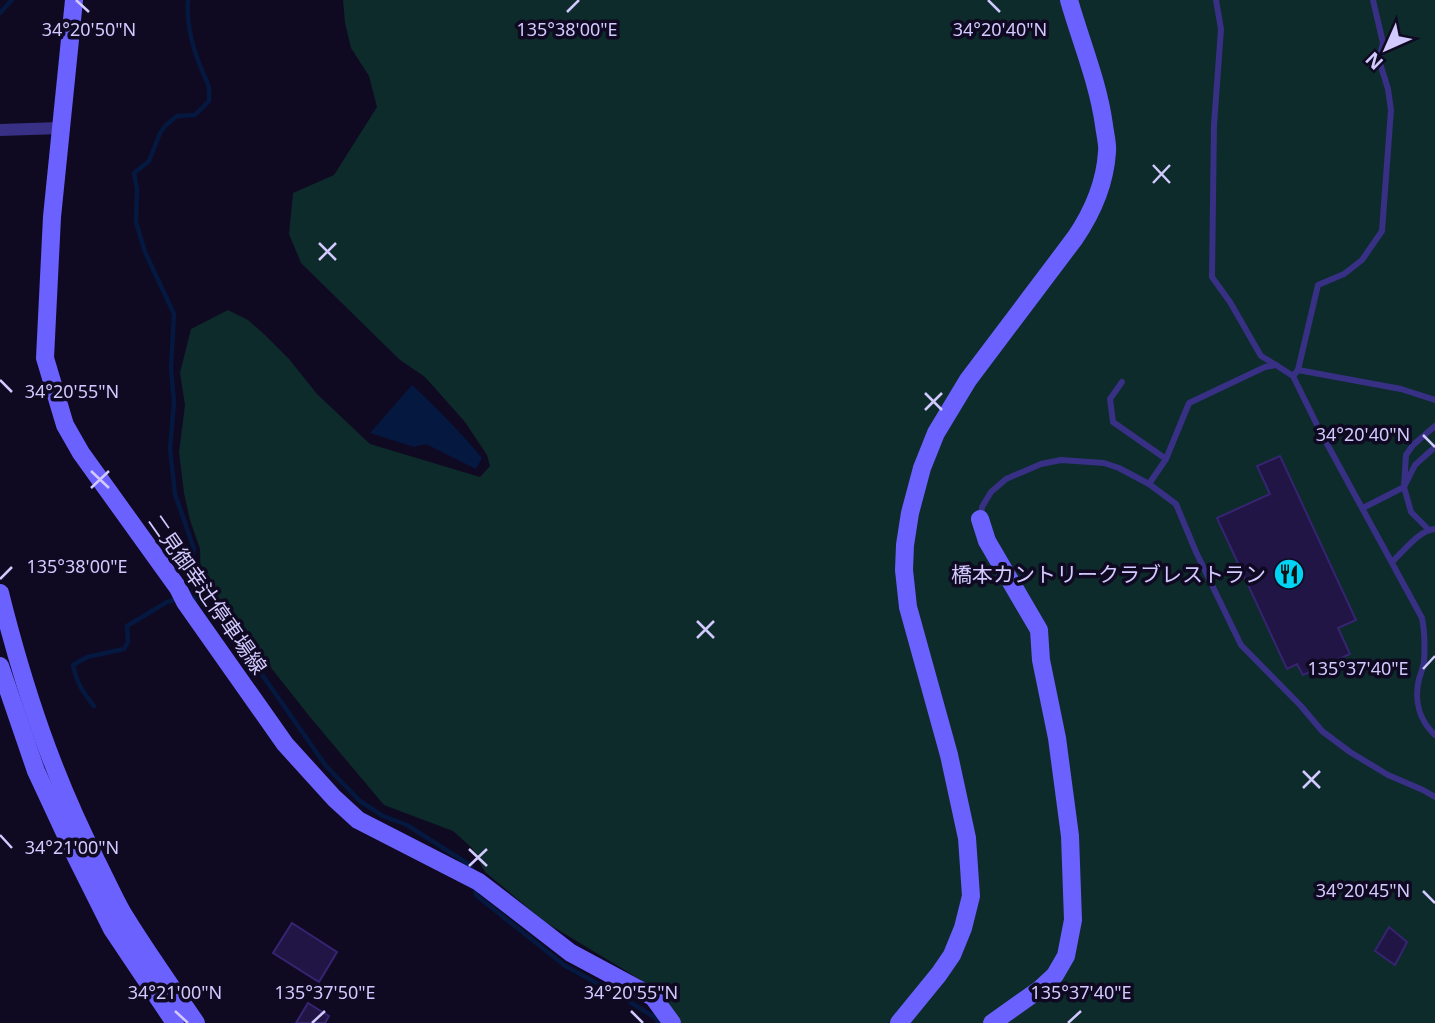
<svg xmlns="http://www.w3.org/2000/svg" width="1435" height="1023" font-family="'Noto Sans','Noto Sans JP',sans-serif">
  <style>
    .green { fill: #0d2b2b }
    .water { fill: #041840 }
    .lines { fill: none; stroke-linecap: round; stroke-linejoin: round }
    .stream { stroke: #041840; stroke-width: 4.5 }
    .building { fill: #201544; stroke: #362472; stroke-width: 2 }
    .lane { stroke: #373085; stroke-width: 6 }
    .street { stroke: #373085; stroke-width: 12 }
    .secondary { stroke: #6b61ff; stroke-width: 18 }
    .ticks { fill: none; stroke: #d2caff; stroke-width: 2.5 }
    .labels { text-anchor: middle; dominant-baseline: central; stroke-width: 7; stroke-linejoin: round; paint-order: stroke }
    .poi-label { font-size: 21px; fill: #d2caff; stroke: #0f0a21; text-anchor: end }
    .street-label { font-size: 21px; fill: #d2caff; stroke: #0f0a21 }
    .ticks-label { font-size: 18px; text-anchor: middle; fill: #d2caff; stroke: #0f0a21; stroke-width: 7; stroke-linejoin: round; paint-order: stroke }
  </style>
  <rect width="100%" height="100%" fill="#0f0a21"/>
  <polygon class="green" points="343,0 1435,0 1435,1023 679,1023 663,999 641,980 545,922 485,872 472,848 453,831 384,805 310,717 238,626 201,590 200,549 190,520 184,493 179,452 185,405 180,373 191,329 228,310 248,320 265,335 289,359 317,394 370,444 480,477 490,466 487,455 465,422 425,377 400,360 301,263 289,234 293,193 334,175 377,107 369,76 351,48 345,23"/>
  <path class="water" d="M412,385C437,408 460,432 482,458L476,469L426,444L414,447L370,433Z"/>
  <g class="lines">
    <g class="stream">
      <path d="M188,0C186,24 192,46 201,68C207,84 210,81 209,101L195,115L177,116L166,125L160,133L149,161L134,173L137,189L136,222L145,252L174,314L171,368L174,402L170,449L175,494L194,549L190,571L196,586L192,594L233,633L326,766L360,801L383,816L407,825L470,865L474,873"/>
      <polyline points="0,13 12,0"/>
      <path d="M94,706C83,692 77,684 73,665L87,657L124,649L128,642L127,626L167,602L180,598"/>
      <polyline points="475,886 476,895 564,965 627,1000 657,1019 658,1023"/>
    </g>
  </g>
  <g class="building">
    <polygon points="1280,456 1356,620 1338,628 1350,654 1303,675 1297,664 1287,669 1217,518 1270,494 1257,466"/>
    <polygon points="292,923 337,952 319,982 273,953"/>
    <polygon points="1389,927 1407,942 1395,965 1375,951"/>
    <polygon points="308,1003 329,1016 325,1023 296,1023"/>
  </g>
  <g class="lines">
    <g class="lane">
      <polyline points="1216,0 1221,29 1214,125 1212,277 1230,302 1261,356 1276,365"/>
      <polyline points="1298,370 1401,389 1435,400"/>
      <polyline points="1293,376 1298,370 1318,285 1344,274 1362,260 1382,231 1391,110 1388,89 1379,60 1383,43 1373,0"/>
      <polyline points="1122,382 1110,399 1113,422 1166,459"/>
      <path d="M1149,484L1166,459L1189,403L1265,367L1276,365L1293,376L1320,431L1422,618C1425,633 1425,647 1424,662C1423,668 1421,673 1419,679C1414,700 1419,720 1435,735"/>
      <polyline points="1363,508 1404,487 1406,455 1413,445 1435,426"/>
      <polyline points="981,517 982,507 991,492 1006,479 1041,464 1061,460 1104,463 1119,468 1149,484 1176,504 1196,552 1241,645 1301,706 1322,731 1350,752 1388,775 1423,790 1435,797"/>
      <polyline points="1428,529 1411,512 1404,487 1415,465 1435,447"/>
      <path d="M1392,562C1404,551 1419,530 1435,529"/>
    </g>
    <polyline class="street" points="0,130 60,128"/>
    <g class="secondary">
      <polyline points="74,0 52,217 45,358 65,425 81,453 178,588 185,602 285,744 334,798 358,820 479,882 571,953 653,997 672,1023"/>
      <polyline points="980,519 987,541 1039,630 1041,660 1057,738 1070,836 1073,920 1066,956 1055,975 1040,989 992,1023"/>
      <path d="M0,593C24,689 53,776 98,864C106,880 113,896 122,912C145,950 171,986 196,1023"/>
      <polyline points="0,666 36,771 76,857 112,929 175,1023"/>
      <path d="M899,1023L939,974L952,955L963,928L971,896L967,838L949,755L908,607L904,570L905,545L910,513L922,468L936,433L968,380L1075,238C1092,213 1105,183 1107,152C1108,144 1105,134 1104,125C1098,82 1081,42 1069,0"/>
    </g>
  </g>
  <path class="ticks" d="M76,0L89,12M988,0L1000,12M567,12L579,0M1153,165L1170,183M1153,183L1170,165M319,243L336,260M319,260L336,243M0,380L12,392M925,393L942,410M925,410L942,393M1423,435L1435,447M91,471L109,488M91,488L109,471M0,579L12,567M697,621L714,638M697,638L714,621M1423,669L1435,656M1303,771L1320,788M1303,788L1320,771M0,835L12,848M469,849L487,866M469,866L487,849M1423,891L1435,903M175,1011L188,1023M631,1011L643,1023M312,1023L325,1011M1068,1023L1081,1011"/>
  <defs>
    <g id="restaurant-disc" transform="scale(1.575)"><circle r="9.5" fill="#00d4f5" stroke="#0f0a21"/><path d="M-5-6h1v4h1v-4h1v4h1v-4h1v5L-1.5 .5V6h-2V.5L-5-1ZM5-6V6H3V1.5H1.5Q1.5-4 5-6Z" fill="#111"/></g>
  </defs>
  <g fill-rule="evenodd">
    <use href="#restaurant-disc" x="1289" y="574"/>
  </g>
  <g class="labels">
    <g class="poi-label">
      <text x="1266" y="574">橋本カントリークラブレストラン</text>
    </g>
    <g class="street-label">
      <text transform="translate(208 594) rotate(55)">二見御幸辻停車場線</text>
    </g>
  </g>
  <g class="ticks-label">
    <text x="89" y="36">34°20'50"N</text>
    <text x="567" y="36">135°38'00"E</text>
    <text x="1000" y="36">34°20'40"N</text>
    <text x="72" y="398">34°20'55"N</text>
    <text x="1363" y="441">34°20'40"N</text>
    <text x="77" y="573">135°38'00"E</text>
    <text x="1358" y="675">135°37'40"E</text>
    <text x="72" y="854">34°21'00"N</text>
    <text x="1363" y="897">34°20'45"N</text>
    <text x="325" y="999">135°37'50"E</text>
    <text x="1081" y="999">135°37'40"E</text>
    <text x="175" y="999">34°21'00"N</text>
    <text x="631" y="999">34°20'55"N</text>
  </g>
  <g transform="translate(1386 49) rotate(225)" stroke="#0f0a21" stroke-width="5" paint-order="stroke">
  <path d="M0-5L12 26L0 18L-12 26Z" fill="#d2caff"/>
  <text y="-10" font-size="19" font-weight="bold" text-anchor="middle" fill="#d2caff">N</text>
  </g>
</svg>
